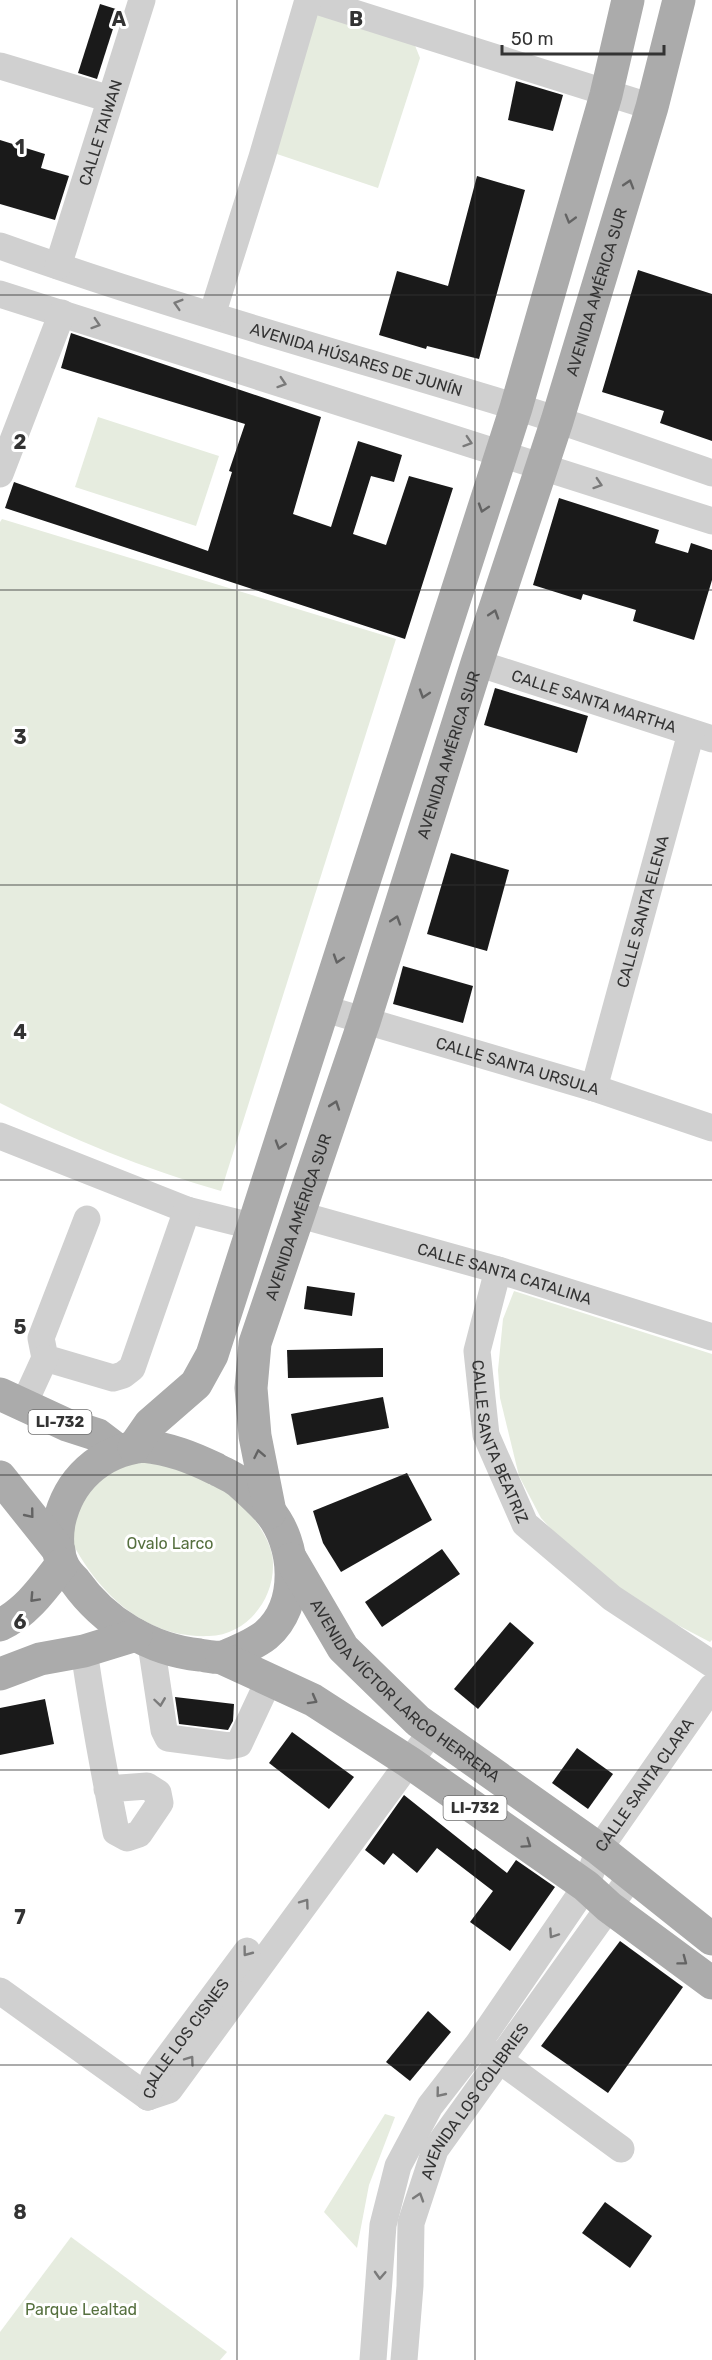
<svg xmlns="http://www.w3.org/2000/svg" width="712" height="2360" font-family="Rubik,sans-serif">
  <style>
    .green { fill: #e6ecdf }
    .building { fill: #1a1a1a }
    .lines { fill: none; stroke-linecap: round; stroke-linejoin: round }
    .minor { stroke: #d0d0d0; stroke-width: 27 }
    .major { stroke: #ababab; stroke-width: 33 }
    .oneway { stroke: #636363 }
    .oneway2 { stroke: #7a7a7a }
    .grid { fill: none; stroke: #333; stroke-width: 1.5; stroke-opacity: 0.55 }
    .labels { text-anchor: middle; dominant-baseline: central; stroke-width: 6; stroke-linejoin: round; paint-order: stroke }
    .shield { fill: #fff; stroke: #707070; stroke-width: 1.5 }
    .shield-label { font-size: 15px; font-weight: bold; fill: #333 }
    .street-label { font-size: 16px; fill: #333; stroke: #fff }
    .park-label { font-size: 16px; fill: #56703f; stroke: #fff }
    .grid-label { font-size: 20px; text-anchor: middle; font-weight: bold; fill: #333; stroke: #fff; stroke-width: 6; stroke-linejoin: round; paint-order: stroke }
  </style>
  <rect width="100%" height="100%" fill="#fff"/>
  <g class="green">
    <polygon points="317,8 414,43 420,58 378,188 271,152"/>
    <polygon points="98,417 219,456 196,526 75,487"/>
    <path d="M2,519L396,639L221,1191C145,1169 70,1139 0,1103V522Z"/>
    <polygon points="514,1291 712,1354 712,1640 710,1642 605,1587 541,1518 519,1476 500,1398 498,1370 503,1319"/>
    <path d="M103,1456C129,1460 155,1464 180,1468C188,1469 199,1469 207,1472C216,1476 243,1505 250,1513C261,1528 274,1547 273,1566C273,1602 245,1635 209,1636C142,1639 93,1588 67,1532Z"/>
    <polygon points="385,2114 395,2117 369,2185 357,2248 324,2212"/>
    <polygon points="71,2237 227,2352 220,2360 0,2360 0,2332"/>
  </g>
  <g class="building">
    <polygon points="100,4 119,10 97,79 78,73"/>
    <polygon points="516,81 563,95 553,131 508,120"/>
    <polygon points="0,140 45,154 41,168 69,176 55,220 0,204"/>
    <polygon points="477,176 525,190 479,359 427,346 426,349 379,335 397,271 448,286"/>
    <polygon points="638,270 712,294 712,441 660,423 664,411 602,392"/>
    <polygon points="71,333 321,417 293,514 331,527 358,441 402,455 394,482 371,476 353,534 386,545 409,476 453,488 405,639 5,508 14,482 208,551 232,472 229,471 245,424 61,368"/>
    <polygon points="559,498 659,530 655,543 688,553 691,543 712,550 712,580 694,640 633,621 636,610 583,594 581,600 533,585"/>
    <polygon points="495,688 588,716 577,753 484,725"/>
    <polygon points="451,853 509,870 487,951 427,934"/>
    <polygon points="403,966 473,986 463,1023 393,1004"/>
    <polygon points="307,1286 355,1293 352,1316 304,1309"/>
    <polygon points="383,1348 383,1377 288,1378 287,1350"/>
    <polygon points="383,1397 389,1428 297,1445 291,1414"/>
    <polygon points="407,1473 432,1520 341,1572 323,1543 313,1511"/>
    <polygon points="442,1549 460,1574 382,1627 365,1602"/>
    <polygon points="510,1622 534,1643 478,1709 454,1689"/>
    <polygon points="175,1697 234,1704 233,1721 228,1730 179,1724"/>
    <polygon points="45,1699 54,1744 0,1755 0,1708"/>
    <polygon points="292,1732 354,1777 329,1809 269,1763"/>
    <polygon points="577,1748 613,1774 588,1809 552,1783"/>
    <polygon points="404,1795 473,1850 475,1848 507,1873 516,1860 555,1887 510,1951 470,1922 493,1891 437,1848 417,1873 393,1853 384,1865 365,1850"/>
    <polygon points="620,1941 683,1987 608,2093 541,2046"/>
    <polygon points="428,2011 451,2032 410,2081 386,2062"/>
    <polygon points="605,2202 652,2236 630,2268 582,2233"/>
  </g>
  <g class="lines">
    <g class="minor">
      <polyline points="313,0 652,107"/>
      <polyline points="0,66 110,99"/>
      <path id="s1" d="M0,246C176,309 357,358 536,413C595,432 653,453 712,473"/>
      <path id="s2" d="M58,266L142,0"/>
      <polyline points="0,294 712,521"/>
      <polyline points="212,315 262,157 308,0"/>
      <polyline points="0,474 62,313"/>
      <path id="s3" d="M477,663L712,739"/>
      <path id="s4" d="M322,1008L594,1088L712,1128"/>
      <path id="s5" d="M594,1088L691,733"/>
      <polyline points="0,1136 187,1210 255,1227"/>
      <path id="s6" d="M297,1214L498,1270L712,1337"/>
      <polyline points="87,1219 41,1338 45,1358 113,1378 123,1375 132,1368 187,1210"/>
      <path id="s7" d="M498,1270L477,1351L486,1435L525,1524L612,1598L712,1664"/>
      <polyline points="23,1406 45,1358"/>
      <polyline points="151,1644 164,1730 168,1738 229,1746 239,1744 269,1680"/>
      <path d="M84,1651C93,1712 104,1772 116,1832L127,1838L139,1834L160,1803L158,1793L147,1786L107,1789"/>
      <polyline points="0,1991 148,2097"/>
      <polyline points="487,2051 621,2149"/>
      <polyline points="148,2097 169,2090 432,1731"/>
      <path id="s8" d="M148,2097L154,2076L247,1951"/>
      <path id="s9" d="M373,2360L383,2225L398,2166L430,2106L478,2044L586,1886L599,1849L712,1687"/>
      <path id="s10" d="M404,2360L410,2286L411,2223L435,2150L632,1875"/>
    </g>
    <g class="major">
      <polyline points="0,1394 67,1425 98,1435 119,1451"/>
      <path d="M143,1446C171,1449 191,1457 216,1469C223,1473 233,1477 239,1482C249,1491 260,1501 269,1511C297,1544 301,1605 266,1635C255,1644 240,1650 226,1656C218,1659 208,1656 200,1655C150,1650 104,1622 75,1581C70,1576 64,1569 62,1563C57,1551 57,1535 59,1523C68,1480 100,1451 143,1446Z"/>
      <polyline points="134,1447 150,1424 196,1384 212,1355 516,408 606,95 628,0"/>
      <polyline points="0,1477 59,1551"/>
      <path id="s11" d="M270,1512L255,1436L251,1388L255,1343L364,1022L477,663L557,421L652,107L679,0"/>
      <path id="s12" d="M291,1559L343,1648L418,1721L599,1849L712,1939"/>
      <path d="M0,1625C27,1612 44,1587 62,1564"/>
      <polyline points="222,1658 313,1700 409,1762 586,1886 609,1907 712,1983"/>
      <polyline points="0,1674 40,1659 84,1651 136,1635"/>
    </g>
  </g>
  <defs><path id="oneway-chevron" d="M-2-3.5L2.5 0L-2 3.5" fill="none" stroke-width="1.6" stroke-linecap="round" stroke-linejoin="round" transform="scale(1.5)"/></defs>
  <g class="oneway">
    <use href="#oneway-chevron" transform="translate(629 184) rotate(-73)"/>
    <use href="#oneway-chevron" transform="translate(570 219) rotate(106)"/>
    <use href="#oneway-chevron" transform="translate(483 508) rotate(108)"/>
    <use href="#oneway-chevron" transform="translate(494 614) rotate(-72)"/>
    <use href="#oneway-chevron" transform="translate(424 694) rotate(108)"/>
    <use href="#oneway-chevron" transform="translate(396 920) rotate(-72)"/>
    <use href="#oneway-chevron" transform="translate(338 959) rotate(108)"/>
    <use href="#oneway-chevron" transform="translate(335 1105) rotate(-71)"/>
    <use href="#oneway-chevron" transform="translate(280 1145) rotate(107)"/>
    <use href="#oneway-chevron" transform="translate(259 1454) rotate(-101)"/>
    <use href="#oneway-chevron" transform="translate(30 1514) rotate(51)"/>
    <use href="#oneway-chevron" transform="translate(34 1598) rotate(133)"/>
    <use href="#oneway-chevron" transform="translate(313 1700) rotate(29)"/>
    <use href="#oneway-chevron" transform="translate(527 1844) rotate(35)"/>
    <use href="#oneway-chevron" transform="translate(683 1961) rotate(37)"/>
  </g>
  <g class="oneway2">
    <use href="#oneway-chevron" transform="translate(178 304) rotate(-163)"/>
    <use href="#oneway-chevron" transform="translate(96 324) rotate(18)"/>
    <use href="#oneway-chevron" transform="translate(282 383) rotate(18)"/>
    <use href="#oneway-chevron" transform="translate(468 442) rotate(18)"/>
    <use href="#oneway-chevron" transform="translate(598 484) rotate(18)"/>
    <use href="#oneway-chevron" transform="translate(160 1702) rotate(82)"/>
    <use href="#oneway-chevron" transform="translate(305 1903) rotate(-54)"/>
    <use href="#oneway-chevron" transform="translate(553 1934) rotate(124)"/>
    <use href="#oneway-chevron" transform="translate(247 1952) rotate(127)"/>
    <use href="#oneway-chevron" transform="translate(190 2060) rotate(-54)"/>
    <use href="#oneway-chevron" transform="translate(440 2093) rotate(129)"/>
    <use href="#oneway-chevron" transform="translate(419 2197) rotate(-72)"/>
    <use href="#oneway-chevron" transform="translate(380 2275) rotate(93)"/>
  </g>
  <path class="grid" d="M237,0V2360M475,0V2360M0,295H712M0,590H712M0,885H712M0,1180H712M0,1475H712M0,1770H712M0,2065H712"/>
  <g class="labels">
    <g class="shield">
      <rect x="28.5" y="1410" width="63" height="24" rx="4.5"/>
      <rect x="443.5" y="1796" width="63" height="24" rx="4.5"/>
    </g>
    <g class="shield-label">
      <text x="60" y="1422">LI-732</text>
      <text x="475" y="1808">LI-732</text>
    </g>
    <g class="street-label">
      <text stroke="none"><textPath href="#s2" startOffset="140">CALLE TAIWAN</textPath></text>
      <text stroke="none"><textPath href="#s11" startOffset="1276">AVENIDA AMÉRICA SUR</textPath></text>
      <text stroke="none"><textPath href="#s1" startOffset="374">AVENIDA HÚSARES DE JUNÍN</textPath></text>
      <text stroke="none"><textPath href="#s3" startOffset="123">CALLE SANTA MARTHA</textPath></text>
      <text stroke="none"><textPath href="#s11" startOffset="790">AVENIDA AMÉRICA SUR</textPath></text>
      <text stroke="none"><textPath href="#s5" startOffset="183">CALLE SANTA ELENA</textPath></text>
      <text stroke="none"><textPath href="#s4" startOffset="204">CALLE SANTA URSULA</textPath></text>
      <text stroke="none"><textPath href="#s11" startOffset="304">AVENIDA AMÉRICA SUR</textPath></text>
      <text stroke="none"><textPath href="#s6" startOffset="216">CALLE SANTA CATALINA</textPath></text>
      <text stroke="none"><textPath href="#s7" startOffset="178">CALLE SANTA BEATRIZ</textPath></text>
      <text stroke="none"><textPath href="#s12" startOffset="177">AVENIDA VÍCTOR LARCO HERRERA</textPath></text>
      <text stroke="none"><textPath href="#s9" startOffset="652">CALLE SANTA CLARA</textPath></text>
      <text stroke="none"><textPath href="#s8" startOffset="70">CALLE LOS CISNES</textPath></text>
      <text stroke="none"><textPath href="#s10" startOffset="276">AVENIDA LOS COLIBRIES</textPath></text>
    </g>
    <g class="park-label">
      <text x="170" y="1543">Ovalo Larco</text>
      <text x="81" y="2309">Parque Lealtad</text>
    </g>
  </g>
  <g class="grid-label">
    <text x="119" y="26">A</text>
    <text x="356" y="26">B</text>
    <text x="20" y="154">1</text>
    <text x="20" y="449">2</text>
    <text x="20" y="744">3</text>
    <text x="20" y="1039">4</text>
    <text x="20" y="1334">5</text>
    <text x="20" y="1629">6</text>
    <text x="20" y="1924">7</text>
    <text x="20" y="2219">8</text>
  </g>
  <path d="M502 45v9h162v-9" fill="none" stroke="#333333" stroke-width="3"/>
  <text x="511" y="45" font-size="18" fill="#333333" stroke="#ffffff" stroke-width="4.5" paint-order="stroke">50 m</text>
</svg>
